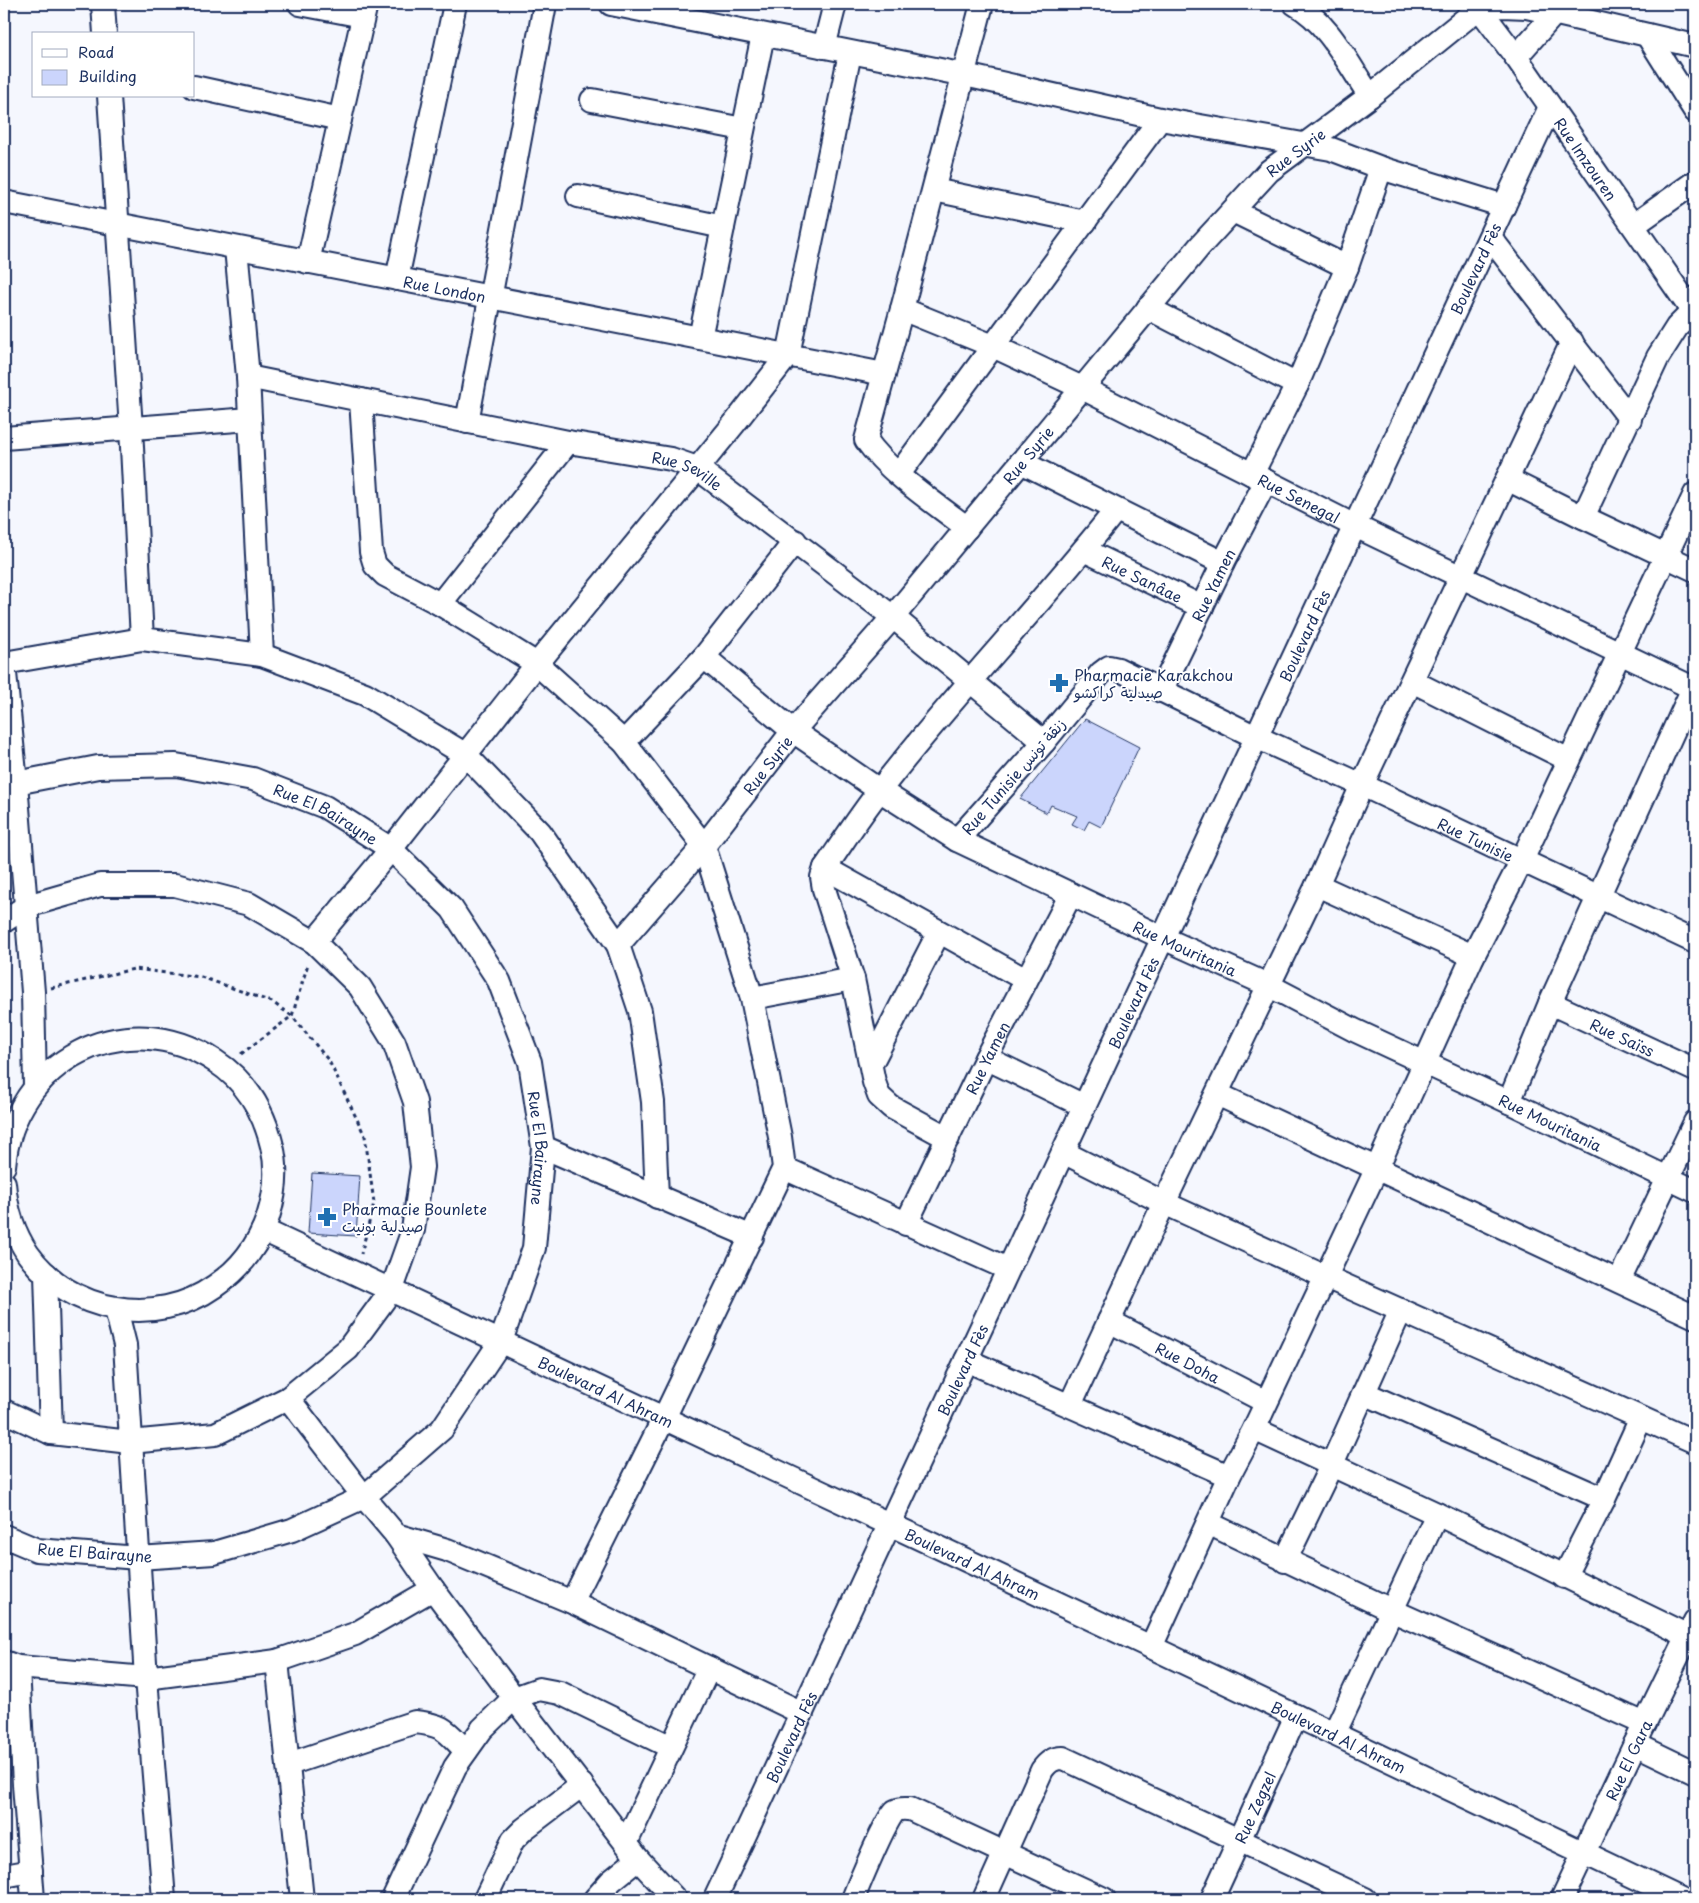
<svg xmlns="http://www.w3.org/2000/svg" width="1699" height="1903" font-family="'Playpen Sans','Playpen Sans Arabic',sans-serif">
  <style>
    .building { fill: #cbd5fc; stroke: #1b2f5e }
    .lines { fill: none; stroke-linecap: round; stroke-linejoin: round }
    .street-casing { stroke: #1b2f5e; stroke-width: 26 }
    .path { stroke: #1b2f5e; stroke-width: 3; stroke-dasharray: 4 4; stroke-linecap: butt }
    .street { stroke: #fff; stroke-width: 22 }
    .labels { text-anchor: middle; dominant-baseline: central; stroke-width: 4; stroke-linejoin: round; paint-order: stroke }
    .street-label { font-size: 15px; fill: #1b2f5e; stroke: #fff }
    .poi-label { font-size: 15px; fill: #1b2f5e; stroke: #fff; text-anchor: start }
  </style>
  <rect width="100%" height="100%" fill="#f5f7fe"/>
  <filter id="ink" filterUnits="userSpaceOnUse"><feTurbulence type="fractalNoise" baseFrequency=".02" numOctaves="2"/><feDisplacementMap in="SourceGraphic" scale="10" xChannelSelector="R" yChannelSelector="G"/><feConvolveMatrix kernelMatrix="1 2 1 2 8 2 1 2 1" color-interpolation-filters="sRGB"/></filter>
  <g filter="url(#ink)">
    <g class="building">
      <polygon points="1085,719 1139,747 1101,827 1089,821 1084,830 1072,824 1077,816 1051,805 1047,813 1020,799"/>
      <polygon points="312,1173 360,1176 356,1236 308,1233"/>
    </g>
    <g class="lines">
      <g class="street-casing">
        <g id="street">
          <polyline points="103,4 105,34"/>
          <polyline points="300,4 363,16"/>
          <polyline points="611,4 965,75 1160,119 1331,149 1381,168 1504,206"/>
          <path d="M1295,4C1329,23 1348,64 1370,96"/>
          <path id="s1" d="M1476,4L1516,57L1695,315"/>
          <polyline points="1647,35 1695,111"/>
          <polyline points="824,47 835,4"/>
          <polyline points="1516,57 1555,13"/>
          <polyline points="194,87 340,119"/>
          <polyline points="109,96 131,428 142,639"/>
          <polyline points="592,100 743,129"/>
          <polyline points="934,190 1085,222"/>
          <polyline points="578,196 723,227"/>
          <path id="s2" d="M4,202L884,374"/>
          <polyline points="1233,211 1347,267"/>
          <polyline points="1634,225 1695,182"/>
          <polyline points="1490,237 1630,419"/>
          <polyline points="236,248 248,377 262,655"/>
          <polyline points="308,262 366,4"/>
          <polyline points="397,279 455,4"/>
          <polyline points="1148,308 1297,385"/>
          <path id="s3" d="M902,309L993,346L1082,388L1355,526L1695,689"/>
          <polyline points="700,338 763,35"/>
          <path id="s4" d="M248,377L568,442L671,459L697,468L893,617L1044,742"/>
          <polyline points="361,400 371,552 375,565 385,575 440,604 537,664 624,742 704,846 752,998 780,1137 784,1168 664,1418 572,1602"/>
          <polyline points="467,422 545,4"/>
          <polyline points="4,438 250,419"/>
          <polyline points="1021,462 1223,563"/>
          <polyline points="899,474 1160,119"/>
          <polyline points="1252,474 1297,385 1347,267 1381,168"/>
          <polyline points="1507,479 1583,517 1695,570"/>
          <polyline points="1583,517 1658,357 1677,327 1695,309"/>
          <path d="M967,528C934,502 891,475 866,440L902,309L982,4"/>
          <path id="s5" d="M1084,550L1202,607"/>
          <polyline points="440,604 568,442"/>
          <path id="s6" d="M704,657L793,731L879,790L957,840L1163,938L1268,985L1354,1030L1509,1102L1695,1191"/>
          <polyline points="4,663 142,639 262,655 365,694 466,755 540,832 618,945 640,1011 653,1102 657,1197"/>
          <polyline points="4,663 16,783 33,992 35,1086"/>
          <polyline points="1412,681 1569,760"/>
          <path id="s7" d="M1161,691L1223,563L1266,481"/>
          <polyline points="624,742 704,657 795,541"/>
          <path id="s8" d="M4,789L16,783L98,767L176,765L253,779L325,807L391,849L452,909L499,981L530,1062L543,1147L534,1248L501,1341L442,1429L364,1497L292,1530L214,1553L138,1558L37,1550L4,1536"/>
          <path id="s9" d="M957,840L1044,742L1101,673L1109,667L1118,669L1256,737L1362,785L1695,942"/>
          <polyline points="825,868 1026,980"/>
          <polyline points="1317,885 1473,956"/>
          <polyline points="4,921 27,906 100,885 175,885 249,904 314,942 360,987 394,1042 415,1102 422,1167 413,1230 392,1289 348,1349 288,1398 215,1434 130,1442 51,1433 4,1411"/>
          <polyline points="314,942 391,849 537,664 734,424 788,355 850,53"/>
          <path id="s10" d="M618,945L704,846L793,731L893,617L1200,246L1269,171L1370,96L1479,8L1502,6L1527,7L1695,46"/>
          <polyline points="752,998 853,979"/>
          <path id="s11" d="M1550,1003L1695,1070"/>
          <polyline points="986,1058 1084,1106"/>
          <polyline points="871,1064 939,932"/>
          <polyline points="1217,1094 1695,1317"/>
          <polyline points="1509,1102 1550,1003 1693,688"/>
          <path d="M948,1138L891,1107L879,1096L874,1082L853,979L824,889L822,877L825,868C843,842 860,815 880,790C954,694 1040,606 1115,511"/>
          <polyline points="543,1147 752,1237"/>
          <polyline points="1063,1152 1164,1203 1326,1277 1695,1442"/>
          <path d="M4,1166C13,1061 126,1002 215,1061C246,1081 264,1112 272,1146C278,1170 275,1195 268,1217C258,1246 240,1269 215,1286C156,1328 70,1313 28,1254C13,1232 6,1208 4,1183"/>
          <polyline points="784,1168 1008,1269"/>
          <path id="s12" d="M906,1224L986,1058L1071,894"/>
          <path id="s13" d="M263,1230L1151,1647L1681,1899"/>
          <polyline points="46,1274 51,1433"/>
          <polyline points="1619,1281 1695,1122"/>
          <polyline points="116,1309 125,1345 146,1678 164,1899"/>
          <path id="s14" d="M1109,1321L1266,1402"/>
          <polyline points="966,1360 1229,1476"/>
          <polyline points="1364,1393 1604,1499"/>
          <polyline points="288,1398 364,1497 396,1535 433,1589 514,1698 638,1859 675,1899"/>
          <polyline points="1070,1405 1164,1203 1317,885 1362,785 1572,342"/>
          <polyline points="1254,1429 1437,1514 1688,1636"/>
          <polyline points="1208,1523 1391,1610 1645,1724"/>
          <polyline points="396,1535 447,1550 572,1602 802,1713"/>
          <polyline points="1285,1561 1331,1466 1401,1310"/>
          <polyline points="1564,1577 1604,1499 1641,1418"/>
          <polyline points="1151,1647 1229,1476 1254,1429 1377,1168 1473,956 1522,860 1695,494"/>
          <polyline points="277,1661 302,1899"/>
          <polyline points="4,1662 18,1667 146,1678 277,1661 355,1634 433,1589"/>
          <polyline points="18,1667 24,1785 33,1899"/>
          <polyline points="1334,1734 1437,1514"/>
          <polyline points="1635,1744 1695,1773"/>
          <path d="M289,1764L415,1722C445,1725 446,1731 466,1751"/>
          <polyline points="626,1843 709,1668"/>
          <polyline points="4,1876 31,1871"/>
          <polyline points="393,1899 455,1767 482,1729 514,1698 539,1689 560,1693 671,1747"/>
          <polyline points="485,1899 513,1840 524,1829 582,1785"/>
          <polyline points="595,1899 611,1881 638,1859"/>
          <path id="s15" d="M715,1899L1550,107"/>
          <path d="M853,1899C858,1886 887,1816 895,1811C899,1808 905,1809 910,1809L1104,1899"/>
          <path d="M984,1899L1042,1770C1048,1762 1053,1758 1063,1758L1365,1899"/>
          <path id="s16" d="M1212,1899L1296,1716"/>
          <path id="s17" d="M1562,1899L1635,1744L1695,1621"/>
        </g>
      </g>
      <g class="path">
        <polyline points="51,988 134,969 201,977 272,1002 292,1016 329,1061 365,1136 374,1203 361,1254"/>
        <polyline points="241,1054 292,1016 308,964"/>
      </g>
      <use href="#street" class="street"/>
    </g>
  </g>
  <defs>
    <g id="pharmacy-bare" transform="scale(1.5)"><path d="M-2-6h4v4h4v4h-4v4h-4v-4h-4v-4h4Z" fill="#1f6fb2" stroke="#fff" stroke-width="2.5" paint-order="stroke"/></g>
  </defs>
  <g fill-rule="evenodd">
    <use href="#pharmacy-bare" x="1059" y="683"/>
    <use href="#pharmacy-bare" x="327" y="1217"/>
  </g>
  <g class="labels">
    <g class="street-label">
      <text stroke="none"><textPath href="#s10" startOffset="1044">Rue Syrie</textPath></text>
      <text stroke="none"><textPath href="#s1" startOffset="190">Rue Imzouren</textPath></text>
      <text stroke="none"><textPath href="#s15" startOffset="1799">Boulevard Fès</textPath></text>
      <text stroke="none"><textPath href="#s2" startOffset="449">Rue London</textPath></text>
      <text stroke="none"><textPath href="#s10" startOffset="639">Rue Syrie</textPath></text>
      <text stroke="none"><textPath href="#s4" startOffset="450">Rue Seville</textPath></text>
      <text stroke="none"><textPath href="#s3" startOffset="440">Rue Senegal</textPath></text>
      <text stroke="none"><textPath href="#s5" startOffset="65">Rue Sanâae</textPath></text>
      <text stroke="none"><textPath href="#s7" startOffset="118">Rue Yamen</textPath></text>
      <text stroke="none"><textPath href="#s15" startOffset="1394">Boulevard Fès</textPath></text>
      <text stroke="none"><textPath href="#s10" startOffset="234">Rue Syrie</textPath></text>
      <text transform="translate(1013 776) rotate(-49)">Rue Tunisie زنقة تونس</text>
      <text stroke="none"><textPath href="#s8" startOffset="334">Rue El Bairayne</textPath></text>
      <text stroke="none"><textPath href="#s9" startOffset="636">Rue Tunisie</textPath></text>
      <text stroke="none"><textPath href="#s6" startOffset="565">Rue Mouritania</textPath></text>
      <text stroke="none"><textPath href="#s15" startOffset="989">Boulevard Fès</textPath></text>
      <text stroke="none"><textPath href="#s11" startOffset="80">Rue Saïss</textPath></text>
      <text stroke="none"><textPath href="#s12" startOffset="185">Rue Yamen</textPath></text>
      <text stroke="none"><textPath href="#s6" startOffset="970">Rue Mouritania</textPath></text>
      <text stroke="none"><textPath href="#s8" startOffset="754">Rue El Bairayne</textPath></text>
      <text stroke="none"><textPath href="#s14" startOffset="89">Rue Doha</textPath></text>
      <text stroke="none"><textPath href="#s15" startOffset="584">Boulevard Fès</textPath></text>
      <text stroke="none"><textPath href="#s13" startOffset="379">Boulevard Al Ahram</textPath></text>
      <text transform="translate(95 1552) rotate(4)">Rue El Bairayne</text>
      <text stroke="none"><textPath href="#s13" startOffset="784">Boulevard Al Ahram</textPath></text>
      <text stroke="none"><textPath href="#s13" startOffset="1189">Boulevard Al Ahram</textPath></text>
      <text stroke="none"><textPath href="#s15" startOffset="179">Boulevard Fès</textPath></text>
      <text stroke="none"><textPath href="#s17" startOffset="154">Rue El Gara</textPath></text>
      <text stroke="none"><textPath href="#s16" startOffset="101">Rue Zegzel</textPath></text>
    </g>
    <g class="poi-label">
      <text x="1074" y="674">Pharmacie Karakchou<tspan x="1074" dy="17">صيدلية كراكشو</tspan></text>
      <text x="342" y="1208">Pharmacie Bounlete<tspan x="342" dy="17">صيدلية بونيت</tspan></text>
    </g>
  </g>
  <rect width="1699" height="1903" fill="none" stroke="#fff" stroke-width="20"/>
  <rect x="10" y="10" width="1679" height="1883" fill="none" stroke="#1b2f5e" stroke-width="2" filter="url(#ink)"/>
  <rect x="32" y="32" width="162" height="65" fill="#ffffff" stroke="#a4acbf"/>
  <rect x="42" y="49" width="25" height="8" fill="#ffffff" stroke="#a4acbf"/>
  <text x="78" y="58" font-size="15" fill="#1b2f5e">Road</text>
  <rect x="42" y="70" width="25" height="15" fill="#cbd5fc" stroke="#a4acbf"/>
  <text x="78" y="82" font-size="15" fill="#1b2f5e">Building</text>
</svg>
